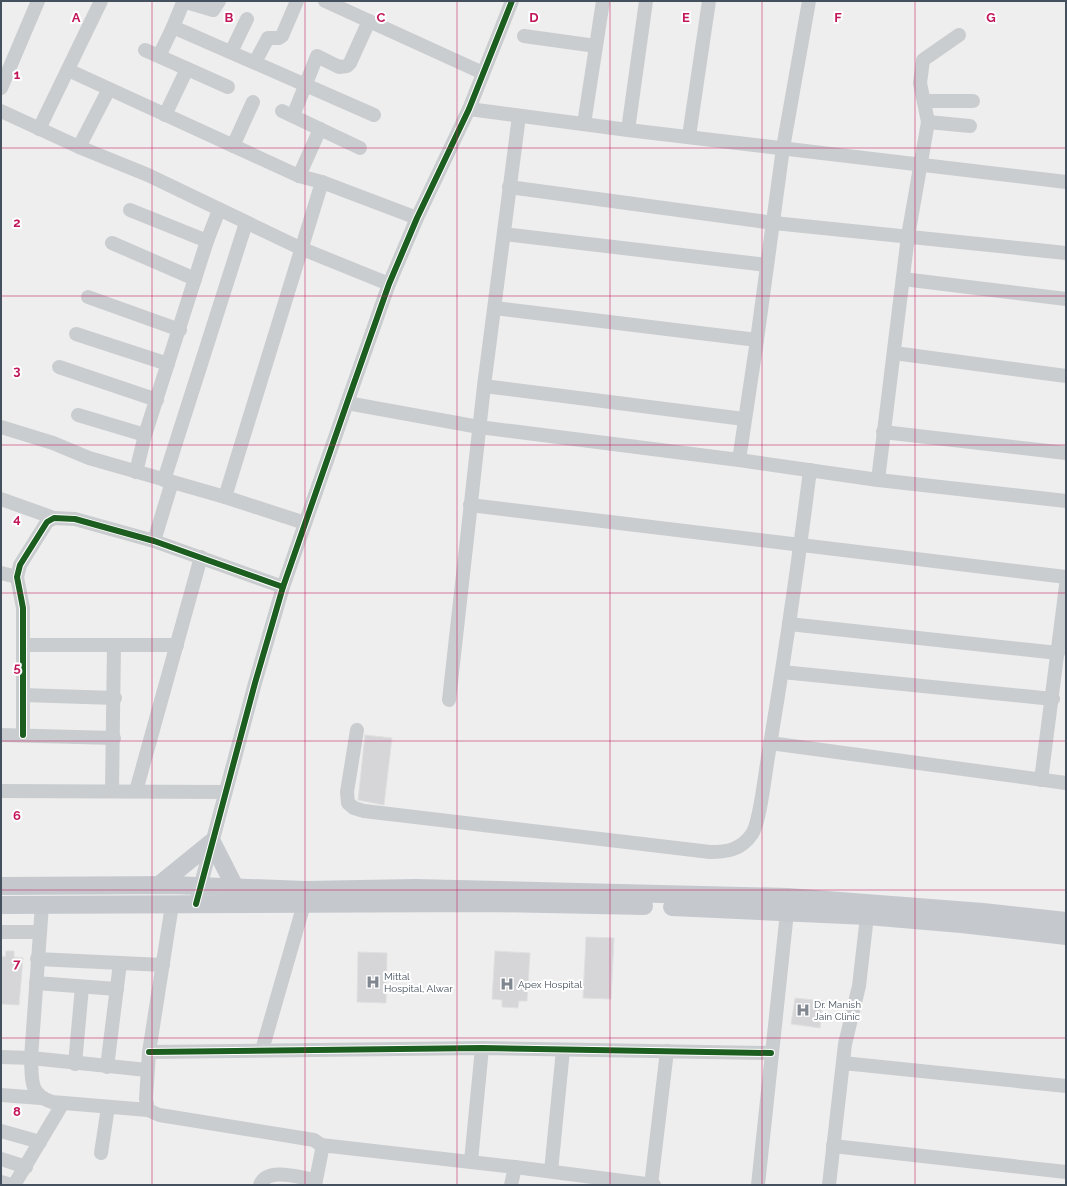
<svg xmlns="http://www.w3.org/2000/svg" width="1067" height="1186" font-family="Raleway,sans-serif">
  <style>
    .building { fill: #d6d6d9; stroke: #e0e0e1 }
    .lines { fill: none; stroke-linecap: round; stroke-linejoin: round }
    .minor { stroke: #cacdcf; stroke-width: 14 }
    .major { stroke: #c5c9ce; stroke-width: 18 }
    .cycleway-casing { stroke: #fff; stroke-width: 8 }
    .cycleway { stroke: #1b5e20; stroke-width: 6 }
    .grid { fill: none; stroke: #c2185b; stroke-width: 1; stroke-opacity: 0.55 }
    .labels { text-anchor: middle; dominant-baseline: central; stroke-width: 4; stroke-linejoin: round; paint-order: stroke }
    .poi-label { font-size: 10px; fill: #44505d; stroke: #fff; text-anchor: start }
    .grid-label { font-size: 13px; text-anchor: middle; font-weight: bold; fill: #c2185b; stroke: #fff; stroke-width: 4; stroke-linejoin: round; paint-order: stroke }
  </style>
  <rect width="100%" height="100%" fill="#efeeee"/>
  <g class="building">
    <polygon points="365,735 392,738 384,805 358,800"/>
    <polygon points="586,937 614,938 611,999 583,998"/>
    <polygon points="6,951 14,951 14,957 23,958 19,1005 1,1004 1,956 5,957"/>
    <polygon points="495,951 530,953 527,1001 519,1001 518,1008 502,1007 502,1000 492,999"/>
    <polygon points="358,952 387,953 386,1003 357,1002"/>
    <polygon points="795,998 823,1001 820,1028 791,1024"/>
  </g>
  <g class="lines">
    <g class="minor">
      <polyline points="325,1 483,73"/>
      <polyline points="173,27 182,5 186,2 213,10 219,1"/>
      <polyline points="524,36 596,46"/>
      <polyline points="145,50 228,87"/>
      <polyline points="231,52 247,19"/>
      <polyline points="159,56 173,27 374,115"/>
      <polyline points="255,62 268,38 279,38 282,36 297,1"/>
      <polyline points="68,70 299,176 322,182 417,218"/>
      <polyline points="1,88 38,1"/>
      <polyline points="924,101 973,101"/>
      <polyline points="469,109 628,130 1066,182"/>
      <polyline points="1,111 79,147 148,175 300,248 389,284"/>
      <polyline points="282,111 360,148"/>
      <polyline points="165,115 187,69"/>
      <polyline points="293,116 317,56 339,67 347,66 350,63 369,21"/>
      <polyline points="928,122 970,126"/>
      <polyline points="584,124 603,1"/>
      <polyline points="39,129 101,1"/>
      <polyline points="628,130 646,1"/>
      <polyline points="689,136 709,1"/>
      <polyline points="233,146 253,102"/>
      <polyline points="79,147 109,89"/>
      <polyline points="299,176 320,129"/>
      <polyline points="509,187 774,223 1066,253"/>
      <polyline points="130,210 207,241"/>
      <polyline points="504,234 767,265"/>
      <polyline points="112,243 195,279"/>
      <polyline points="903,279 1066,299"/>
      <polyline points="88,297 180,330"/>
      <polyline points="495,308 757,340"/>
      <polyline points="76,334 168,364"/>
      <polyline points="894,353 1066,376"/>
      <polyline points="59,367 157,400"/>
      <polyline points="484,386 744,419"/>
      <polyline points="347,403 479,427 739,460 878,480 1066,501"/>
      <polyline points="78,415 145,435"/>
      <polyline points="1,427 53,443 89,458 225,497 305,523"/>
      <polyline points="883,432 1066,453"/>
      <polyline points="739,460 757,340 783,148 809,1"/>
      <polyline points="136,472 145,435 207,241 219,210"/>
      <polyline points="164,480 246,223"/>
      <polyline points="878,480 908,236 928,122 920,83 923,60 959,35"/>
      <polyline points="225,497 322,182"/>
      <polyline points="1,499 54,518"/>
      <polyline points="470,505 1066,577"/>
      <polyline points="154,541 172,482"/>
      <polyline points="1,573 17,577"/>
      <polyline points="789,624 1058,653"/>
      <polyline points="23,645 177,645"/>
      <polyline points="782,672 1053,699"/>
      <polyline points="23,695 115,698"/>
      <polyline points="449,700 484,386 519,116"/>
      <path d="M357,730L347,792L348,803L354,808L364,811L710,852C727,852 741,850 752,834C760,822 765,774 768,757C784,662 798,566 810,470"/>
      <polyline points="1,735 114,738"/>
      <polyline points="23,735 23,608 17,577 20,565 47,522 54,518 75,519 154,541 283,587"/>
      <polyline points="770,743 1066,783"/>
      <polyline points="1041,780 1066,586"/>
      <polyline points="1,791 225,792"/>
      <polyline points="112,791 114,645"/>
      <polyline points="136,791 201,557"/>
      <polyline points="198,895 255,683 283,587 347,403 389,284 417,218 469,109 512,1"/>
      <path d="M42,905L31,1058C32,1079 29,1095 52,1102L148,1110"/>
      <polyline points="172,905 149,1052 146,1099 148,1110 159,1115 172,1117 314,1140 321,1145 322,1150 315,1185"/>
      <polyline points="1,932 39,932"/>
      <polyline points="37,959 163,965"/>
      <polyline points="36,983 117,989"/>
      <polyline points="262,1050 304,904"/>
      <polyline points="149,1052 482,1048 771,1053"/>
      <polyline points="1,1057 31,1058 147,1070"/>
      <polyline points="843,1063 1066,1086"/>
      <polyline points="75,1064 82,987"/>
      <polyline points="107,1067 120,963"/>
      <polyline points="1,1095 41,1098"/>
      <polyline points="1,1131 40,1142"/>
      <polyline points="321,1145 515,1167 654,1185"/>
      <polyline points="833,1146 1066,1172"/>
      <polyline points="101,1153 108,1107"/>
      <polyline points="1,1159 26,1167"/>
      <polyline points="471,1161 482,1048"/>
      <polyline points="551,1171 563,1050"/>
      <polyline points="1,1182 11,1185"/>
      <polyline points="14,1185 63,1103"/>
      <path d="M260,1185C267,1166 301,1178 316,1180"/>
      <polyline points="511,1185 515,1167"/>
      <polyline points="651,1185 667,1051"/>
      <polyline points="758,1185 788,903"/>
      <polyline points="829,1185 845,1044 859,986 867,916"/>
    </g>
    <g class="major">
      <polyline points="159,885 212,842 235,887"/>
      <polyline points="1,886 172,885 305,890 415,888 788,897 983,912 1066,921"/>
      <polyline points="1,905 490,903 644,906"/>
      <polyline points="672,907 867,916 961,924 1066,936"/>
    </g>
    <g class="cycleway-casing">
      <g id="cycleway">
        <polyline points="23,735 23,608 17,577 20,565 47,522 54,518 75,519 154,541 283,587"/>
        <polyline points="196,904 255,683 283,587 347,403 389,284 417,218 469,109 512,1"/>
        <polyline points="149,1052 482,1048 771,1053"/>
      </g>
    </g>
    <use href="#cycleway" class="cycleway"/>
  </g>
  <path class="grid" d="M152,1V1185M305,1V1185M457,1V1185M610,1V1185M762,1V1185M915,1V1185M1,148H1066M1,296H1066M1,445H1066M1,593H1066M1,741H1066M1,890H1066M1,1038H1066"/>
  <defs>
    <g id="hospital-bare" transform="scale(1.08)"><path d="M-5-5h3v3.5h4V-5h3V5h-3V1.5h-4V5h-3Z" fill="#808790" stroke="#fff" stroke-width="2.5" paint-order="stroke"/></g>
  </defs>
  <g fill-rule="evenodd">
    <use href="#hospital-bare" x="373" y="982"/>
    <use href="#hospital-bare" x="507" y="984"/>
    <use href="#hospital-bare" x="803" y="1010"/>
  </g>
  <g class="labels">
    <g class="poi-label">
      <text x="384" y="976">Mittal<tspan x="384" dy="12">Hospital, Alwar</tspan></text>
      <text x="518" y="984">Apex Hospital</text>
      <text x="814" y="1004">Dr. Manish<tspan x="814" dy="12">Jain Clinic</tspan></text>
    </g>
  </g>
  <g class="grid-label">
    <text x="76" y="22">A</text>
    <text x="229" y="22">B</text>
    <text x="381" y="22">C</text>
    <text x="534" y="22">D</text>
    <text x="686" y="22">E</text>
    <text x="838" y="22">F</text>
    <text x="991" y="22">G</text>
    <text x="17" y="79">1</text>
    <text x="17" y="227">2</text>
    <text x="17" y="375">3</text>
    <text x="17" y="523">4</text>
    <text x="17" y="672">5</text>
    <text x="17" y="820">6</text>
    <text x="17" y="968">7</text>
    <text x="17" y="1116">8</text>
  </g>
  <rect width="1067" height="1186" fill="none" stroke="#44505d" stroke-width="4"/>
</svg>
